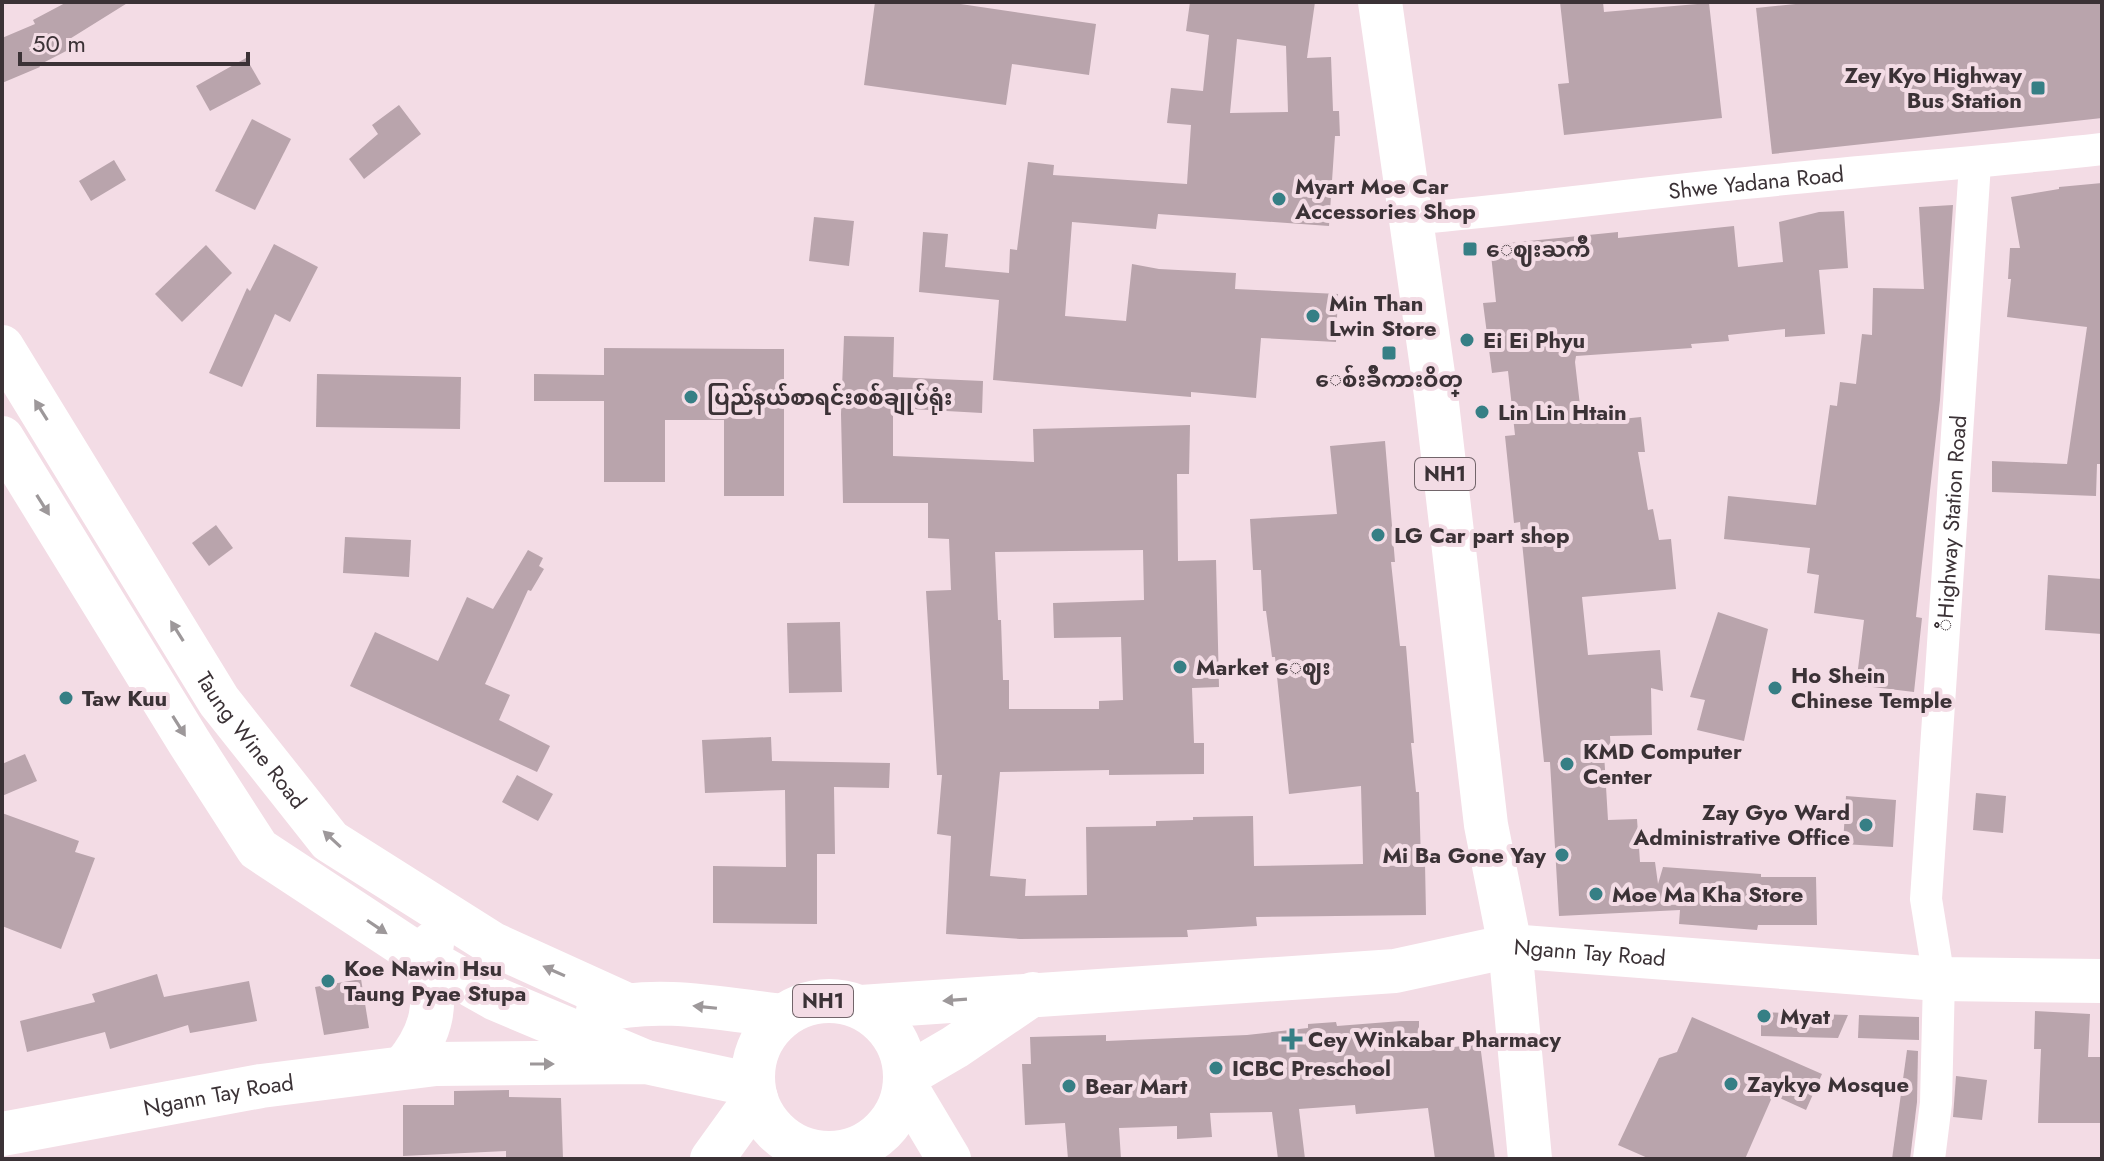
<svg xmlns="http://www.w3.org/2000/svg" width="2104" height="1161" font-family="Jost,'Noto Sans Myanmar',sans-serif">
  <style>
    .building { fill: #b9a4ac; fill-rule: evenodd }
    .lines { fill: none; stroke-linecap: round; stroke-linejoin: round }
    .street { stroke: #fff; stroke-width: 32 }
    .secondary { stroke: #fff; stroke-width: 44 }
    .primary { stroke: #fff; stroke-width: 44 }
    .highway { stroke: #fff; stroke-width: 44 }
    .oneway { fill: #9d989a }
    .poi-dot { fill: #367f85; stroke: #f3dce5; stroke-width: 3 }
    .labels { text-anchor: middle; dominant-baseline: central; stroke-width: 8; stroke-linejoin: round; paint-order: stroke }
    .shield { fill: #f3dce5; stroke: #72656a; stroke-width: 2 }
    .shield-label { font-size: 20px; font-weight: bold; fill: #3b3236 }
    .poi-label { font-size: 22px; font-weight: bold; fill: #3b3236; stroke: #f3dce5; text-anchor: start }
    .street-label { font-size: 22px; fill: #3b3236; stroke: #f3dce5 }
  </style>
  <rect width="100%" height="100%" fill="#f3dce5"/>
  <g class="building">
    <polygon points="67,2 129,2 68,40 72,48 39,65 40,67 2,83 2,38 35,24 33,20"/>
    <polygon points="875,2 947,2 1096,24 1089,75 1012,64 1006,105 864,85"/>
    <path d="M1190,2H1315L1307,58L1331,57L1333,111H1339L1340,136H1335L1329,226L1158,214L1156,229L1072,222L1065,316L1126,321L1132,264L1159,269L1236,273L1235,289L1338,294L1336,342L1261,338L1256,398L1191,392V397L993,380L999,300L919,292L923,232L948,234L945,267L1009,273L1010,249L1017,250L1028,162L1054,165L1053,175L1187,184L1191,125L1167,123L1171,88L1203,91L1209,35L1186,31ZM1237,39L1286,46L1288,112L1230,113Z"/>
    <polygon points="1560,2 1603,2 1604,12 1709,3 1722,118 1564,135 1558,84 1569,83"/>
    <polygon points="1816,2 2102,2 2102,118 1772,154 1756,8"/>
    <polygon points="246,58 261,84 210,111 196,86"/>
    <polygon points="399,105 421,134 364,179 349,159 378,134 372,125"/>
    <polygon points="252,119 291,139 255,210 215,191"/>
    <polygon points="114,160 126,180 91,201 79,181"/>
    <polygon points="2102,183 2102,464 2097,464 2096,496 1992,492 1992,461 2067,464 2087,327 2007,317 2011,279 2008,279 2010,248 2020,248 2011,197 2059,189 2059,187"/>
    <polygon points="1953,205 1940,400 1916,617 1922,618 1914,692 1856,685 1864,620 1814,613 1819,575 1807,573 1810,548 1724,539 1728,496 1816,505 1830,405 1837,406 1840,382 1856,384 1862,334 1872,335 1873,288 1924,289 1919,207"/>
    <polygon points="1844,211 1848,268 1819,270 1825,334 1785,337 1785,329 1728,335 1729,341 1691,344 1692,348 1576,356 1575,362 1582,423 1641,417 1645,452 1638,452 1648,510 1653,509 1659,540 1671,539 1676,589 1582,597 1588,655 1660,650 1663,691 1651,688 1652,735 1610,736 1611,752 1604,753 1608,820 1637,819 1640,862 1655,862 1658,884 1663,867 1761,874 1761,877 1816,877 1817,925 1758,925 1757,930 1679,924 1680,910 1559,916 1550,762 1544,762 1520,522 1514,523 1505,436 1515,435 1508,371 1492,373 1483,303 1496,302 1490,245 1618,232 1618,238 1734,226 1738,267 1783,262 1779,222 1819,212"/>
    <polygon points="814,217 854,221 849,266 809,261"/>
    <polygon points="274,244 318,267 290,322 275,314 242,387 209,373 247,288 250,291"/>
    <polygon points="206,245 232,273 182,322 155,294"/>
    <path d="M844,336L894,337L893,377L983,381L982,413L893,408V456L1034,462L1033,429L1190,425L1189,474H1177L1178,561L1216,560L1219,687L1192,688L1194,743H1204V774L1109,775V770L1000,772L990,876L1026,879L1025,896L1087,895L1086,827L1156,826V821L1193,820V817L1253,816L1254,866L1363,864L1361,786L1289,794L1275,657H1272L1266,611H1263L1261,570H1253L1250,519L1337,514L1330,446L1385,441L1395,562H1391L1400,646H1406L1414,743H1411L1416,792H1419L1421,863H1425L1426,915L1256,917L1257,926L1187,930L1188,937L1020,939L946,934L951,836L937,834L942,775H937L926,591L951,590L949,539L928,538V503H843L841,414ZM1143,550L1144,600L1053,603L1054,638L1121,637L1123,700L1099,701V709H1009V680H1003L1001,620H998L995,552Z"/>
    <polygon points="604,348 784,349 784,496 724,496 724,420 665,420 665,482 604,482 604,401 534,401 534,374 604,375"/>
    <polygon points="317,374 461,377 460,429 316,427"/>
    <polygon points="216,525 233,548 209,566 192,543"/>
    <polygon points="345,537 411,540 409,577 343,573"/>
    <polygon points="528,550 543,558 539,566 544,569 531,591 528,590 485,684 510,695 499,720 550,746 537,772 350,686 375,632 438,661 467,597 493,609"/>
    <polygon points="2048,575 2102,579 2102,634 2045,630"/>
    <polygon points="1718,612 1768,629 1744,741 1697,730 1705,700 1690,697"/>
    <polygon points="840,622 842,692 789,693 787,623"/>
    <polygon points="771,737 772,761 890,763 889,788 834,787 835,854 817,854 817,924 713,923 713,866 786,867 785,790 705,793 702,740"/>
    <polygon points="25,754 37,781 2,796 2,764"/>
    <polygon points="517,775 553,794 538,821 502,802"/>
    <polygon points="1976,793 2006,796 2003,833 1973,830"/>
    <polygon points="1846,796 1896,800 1893,847 1843,844"/>
    <polygon points="2,813 79,841 75,852 95,858 61,949 2,926"/>
    <polygon points="157,974 164,997 249,981 257,1021 190,1033 188,1025 110,1049 105,1032 27,1052 20,1021 95,1002 92,994"/>
    <polygon points="361,979 369,1028 324,1035 315,987"/>
    <polygon points="2035,1011 2090,1014 2088,1057 2102,1057 2102,1123 2038,1123 2041,1049 2034,1049"/>
    <polygon points="1761,1012 1783,1013 1848,1015 1838,1038 1761,1036"/>
    <polygon points="1859,1015 1919,1017 1919,1040 1858,1038"/>
    <polygon points="1692,1017 1822,1074 1806,1110 1773,1095 1745,1159 1650,1159 1618,1145 1659,1058 1677,1052"/>
    <polygon points="1401,1021 1419,1021 1419,1051 1480,1044 1495,1159 1435,1159 1428,1108 1356,1114 1355,1105 1299,1109 1305,1159 1278,1159 1272,1112 1210,1113 1212,1137 1177,1139 1177,1126 1119,1128 1121,1159 1068,1159 1065,1123 1025,1125 1022,1064 1031,1064 1030,1037 1106,1035 1106,1041 1247,1035 1308,1028 1308,1024 1336,1022 1337,1026"/>
    <polygon points="1907,1050 1918,1051 1917,1102 1910,1159 1892,1159"/>
    <polygon points="1956,1076 1987,1080 1982,1120 1953,1117"/>
    <polygon points="509,1090 509,1097 561,1098 563,1159 506,1159 506,1151 403,1156 403,1105 454,1105 454,1091"/>
  </g>
  <g class="lines">
    <g class="street">
      <path id="s1" d="M1410,219C1525,209 1640,193 1756,182C1871,170 1987,162 2102,149"/>
      <path id="s2" d="M1929,1159L1936,1103L1939,979L1926,899L1975,164"/>
    </g>
    <g class="secondary">
      <path id="s3" d="M2,347L219,701L330,841L493,944L625,1004"/>
      <polyline points="2,438 189,742 258,849 425,959 496,999 646,1062"/>
      <path id="s4" d="M1510,946L1939,979L2102,981"/>
      <path d="M598,1011C658,995 721,1009 783,1016"/>
      <path d="M404,1067C433,1032 439,1003 425,959L432,944"/>
      <polyline points="906,1087 949,1159"/>
      <path id="s5" d="M2,1134L261,1086L436,1064L646,1062L753,1085"/>
      <polyline points="836,1154 843,1159"/>
    </g>
    <polyline class="primary" points="1510,946 1530,1159"/>
    <g class="highway">
      <circle cx="829" cy="1077" r="76"/>
      <polyline points="861,1007 1395,971 1510,946 1486,825 1436,395 1380,2"/>
      <polyline points="907,1075 955,1047 1033,994"/>
      <polyline points="712,1159 756,1098"/>
    </g>
  </g>
  <defs><path id="oneway-solid" d="M-6-.8H1V-3.2L6.5 0L1 3.2V.8H-6Z" transform="scale(2)"/></defs>
  <g class="oneway">
    <use href="#oneway-solid" transform="translate(41 410) rotate(-122)"/>
    <use href="#oneway-solid" transform="translate(43 505) rotate(58)"/>
    <use href="#oneway-solid" transform="translate(177 631) rotate(-122)"/>
    <use href="#oneway-solid" transform="translate(179 726) rotate(58)"/>
    <use href="#oneway-solid" transform="translate(332 839) rotate(-137)"/>
    <use href="#oneway-solid" transform="translate(377 927) rotate(34)"/>
    <use href="#oneway-solid" transform="translate(554 971) rotate(-156)"/>
    <use href="#oneway-solid" transform="translate(955 1000) rotate(176)"/>
    <use href="#oneway-solid" transform="translate(705 1007) rotate(-174)"/>
    <use href="#oneway-solid" transform="translate(542 1064)"/>
  </g>
  <g class="poi-dot">
    <rect x="2030" y="80" width="16" height="16" rx="4"/>
    <circle cx="1279" cy="199" r="8"/>
    <rect x="1462" y="241" width="16" height="16" rx="4"/>
    <circle cx="1313" cy="316" r="8"/>
    <circle cx="1467" cy="340" r="8"/>
    <rect x="1381" y="345" width="16" height="16" rx="4"/>
    <circle cx="691" cy="397" r="8"/>
    <circle cx="1482" cy="412" r="8"/>
    <circle cx="1378" cy="535" r="8"/>
    <circle cx="1180" cy="667" r="8"/>
    <circle cx="1775" cy="688" r="8"/>
    <circle cx="66" cy="698" r="8"/>
    <circle cx="1567" cy="764" r="8"/>
    <circle cx="1866" cy="825" r="8"/>
    <circle cx="1562" cy="855" r="8"/>
    <circle cx="1596" cy="894" r="8"/>
    <circle cx="328" cy="981" r="8"/>
    <circle cx="1764" cy="1016" r="8"/>
    <path d="M1288 1027h8v8h8v8h-8v8h-8v-8h-8v-8h8z"/>
    <circle cx="1216" cy="1068" r="8"/>
    <circle cx="1731" cy="1084" r="8"/>
    <circle cx="1069" cy="1086" r="8"/>
  </g>
  <g class="labels">
    <g class="shield">
      <rect x="1415" y="458" width="60" height="32" rx="6"/>
      <rect x="793" y="985" width="60" height="32" rx="6"/>
    </g>
    <g class="shield-label">
      <text x="1445" y="474">NH1</text>
      <text x="823" y="1001">NH1</text>
    </g>
    <g class="poi-label">
      <text x="2022" y="75" text-anchor="end">Zey Kyo Highway<tspan x="2022" dy="25">Bus Station</tspan></text>
      <text x="1295" y="186">Myart Moe Car<tspan x="1295" dy="25">Accessories Shop</tspan></text>
      <text x="1486" y="249">ေဈးႀကိဳ</text>
      <text x="1329" y="303">Min Than<tspan x="1329" dy="25">Lwin Store</tspan></text>
      <text x="1483" y="340">Ei Ei Phyu</text>
      <text x="1389" y="379" text-anchor="middle">ေစ်းခ်ဳိကားဝိတ္</text>
      <text x="707" y="397">ပြည်နယ်စာရင်းစစ်ချုပ်ရုံး</text>
      <text x="1498" y="412">Lin Lin Htain</text>
      <text x="1394" y="535">LG Car part shop</text>
      <text x="1196" y="667">Market ေဈး</text>
      <text x="1791" y="675">Ho Shein<tspan x="1791" dy="25">Chinese Temple</tspan></text>
      <text x="82" y="698">Taw Kuu</text>
      <text x="1583" y="751">KMD Computer<tspan x="1583" dy="25">Center</tspan></text>
      <text x="1850" y="812" text-anchor="end">Zay Gyo Ward<tspan x="1850" dy="25">Administrative Office</tspan></text>
      <text x="1546" y="855" text-anchor="end">Mi Ba Gone Yay</text>
      <text x="1612" y="894">Moe Ma Kha Store</text>
      <text x="344" y="968">Koe Nawin Hsu<tspan x="344" dy="25">Taung Pyae Stupa</tspan></text>
      <text x="1780" y="1016">Myat</text>
      <text x="1308" y="1039">Cey Winkabar Pharmacy</text>
      <text x="1232" y="1068">ICBC Preschool</text>
      <text x="1747" y="1084">Zaykyo Mosque</text>
      <text x="1085" y="1086">Bear Mart</text>
    </g>
    <g class="street-label">
      <text stroke="none"><textPath href="#s1" startOffset="348">Shwe Yadana Road</textPath></text>
      <text stroke="none"><textPath href="#s2" startOffset="638">ံံံံHighway Station Road</textPath></text>
      <text stroke="none"><textPath href="#s3" startOffset="466">Taung Wine Road</textPath></text>
      <text stroke="none"><textPath href="#s4" startOffset="80">Ngann Tay Road</textPath></text>
      <text stroke="none"><textPath href="#s5" startOffset="220">Ngann Tay Road</textPath></text>
    </g>
  </g>
  <rect width="2104" height="1161" fill="none" stroke="#3b3236" stroke-width="8"/>
  <path d="M20 52v12h228v-12" fill="none" stroke="#3b3236" stroke-width="4"/>
  <text x="32" y="52" font-size="24" fill="#3b3236" stroke="#f3dce5" stroke-width="6" paint-order="stroke">50 m</text>
</svg>
